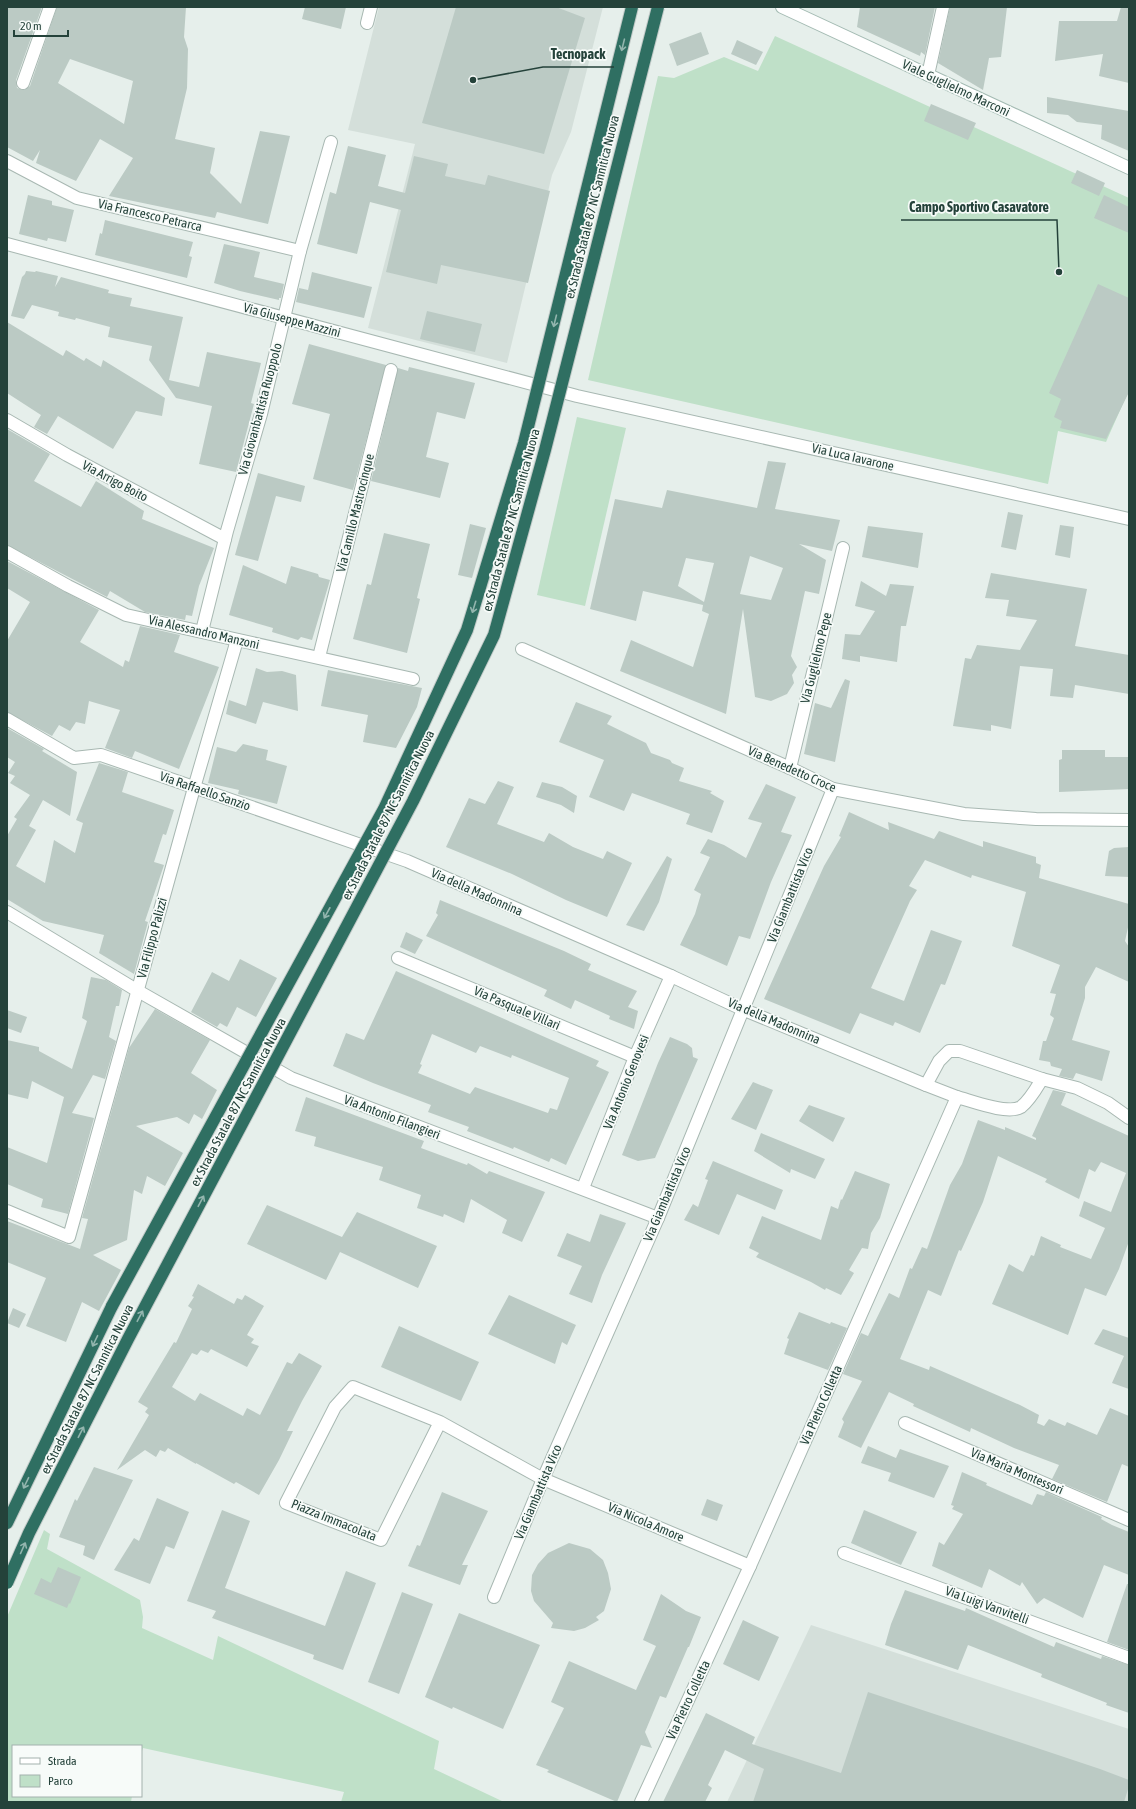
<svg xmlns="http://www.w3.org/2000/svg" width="1136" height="1809" font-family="'Asap Condensed',sans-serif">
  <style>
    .built { fill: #d4dfda }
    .green { fill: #bfe0c8 }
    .building { fill: #bbcac4; fill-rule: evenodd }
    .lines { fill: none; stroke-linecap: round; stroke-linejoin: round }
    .street-casing { stroke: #a8b8b2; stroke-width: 14 }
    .secondary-casing { stroke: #a4bbb3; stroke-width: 14 }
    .highway-casing { stroke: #c2cac8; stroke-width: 14 }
    .street { stroke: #fff; stroke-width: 12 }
    .secondary { stroke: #fff; stroke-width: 12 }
    .highway { stroke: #2f6f62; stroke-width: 12 }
    .highway-bridge-casing { stroke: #c2cac8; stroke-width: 14; stroke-linecap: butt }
    .highway-bridge { stroke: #2f6f62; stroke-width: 12 }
    .oneway { stroke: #93b5ae }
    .labels { text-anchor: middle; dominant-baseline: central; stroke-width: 3.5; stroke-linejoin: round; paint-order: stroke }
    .street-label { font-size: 13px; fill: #24423a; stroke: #f7fbf9 }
    .leader { fill: none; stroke: #24423a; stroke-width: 1.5 }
    .callout-dot { fill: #24423a; stroke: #f7fbf9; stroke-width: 1.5 }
    .callout-label { font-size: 14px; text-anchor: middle; font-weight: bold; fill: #24423a; stroke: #f7fbf9; stroke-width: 3.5; stroke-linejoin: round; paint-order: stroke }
  </style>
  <rect width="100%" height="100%" fill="#e6efeb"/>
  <g class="built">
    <polygon points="379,7 603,7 571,132 552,175 507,363 368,328 415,144 348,130"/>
    <polygon points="811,1625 1129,1729 1129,1802 727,1802"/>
  </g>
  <g class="green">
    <polygon points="775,36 1129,198 1129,390 1106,442 1058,431 1048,484 588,380 658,76 674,78 724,57 758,71"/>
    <polygon points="577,417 626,428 585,606 537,595"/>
    <polygon points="44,1530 50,1534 47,1549 140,1600 143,1617 142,1628 213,1660 218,1636 439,1741 434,1769 504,1802 341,1802 344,1792 143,1748 141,1754 141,1746 13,1746 13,1796 132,1796 131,1802 7,1802 7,1617"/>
  </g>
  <g class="building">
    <path d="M7,7H42L16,80L17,88L24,90L30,86L57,7H186L184,37L188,49L187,88L175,139L215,148L210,173L241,204L260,131L290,136L268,224L217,212L215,218L109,196L133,158L100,139L76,181L36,163L40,150L33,161L7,147ZM70,59L133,81L124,124L58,83Z"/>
    <polygon points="305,7 346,7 341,29 302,19"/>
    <polygon points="456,7 556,7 585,18 544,154 422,123"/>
    <polygon points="860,7 935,7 925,55 921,52 920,56 857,27"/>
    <polygon points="950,7 1007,7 1001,57 989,58 983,90 938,63"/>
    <polygon points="1121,7 1129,7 1129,83 1099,76 1103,54 1055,61 1059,21 1117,21"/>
    <polygon points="701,32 709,54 677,66 669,44"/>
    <polygon points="737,40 763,52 756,65 731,54"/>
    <polygon points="1047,97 1129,111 1129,151 1101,139 1102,125 1077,122 1068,115 1047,113"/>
    <polygon points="931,104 976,123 968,140 924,121"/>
    <polygon points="348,146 386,155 378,186 405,193 414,156 448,164 445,176 485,185 488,175 550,191 528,283 441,265 437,284 386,272 401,210 370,202 357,254 317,244 330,192 336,194"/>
    <polygon points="1077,170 1105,183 1099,196 1071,183"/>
    <polygon points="28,195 52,201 52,205 74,210 66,242 48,238 47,241 19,234"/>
    <polygon points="1104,195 1129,207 1129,233 1094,218"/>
    <polygon points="105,220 193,242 189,256 192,257 187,278 95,255 100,233 102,234"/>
    <polygon points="224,244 260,252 254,277 284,284 281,298 279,298 279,300 240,291 214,283"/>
    <polygon points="26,271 35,272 36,271 58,276 55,287 61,277 109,290 108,293 132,298 130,306 183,317 169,380 199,387 207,352 261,363 251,403 254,404 236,472 199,464 212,406 176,398 149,360 152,346 108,337 110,327 76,318 75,320 58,316 59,312 32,305 24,319 11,316 22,277 25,274"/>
    <polygon points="312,272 372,287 364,318 296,302 299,288 308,290"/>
    <polygon points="1098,284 1129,298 1129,392 1106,439 1060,428 1062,421 1054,417 1061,399 1049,393"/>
    <polygon points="427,311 482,324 475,352 420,339"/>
    <polygon points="7,322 63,356 66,350 84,361 86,358 101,367 103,360 165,398 162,416 136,411 113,449 58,416 47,434 34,427 41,415 7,393"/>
    <polygon points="309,344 386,365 353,490 313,479 330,414 292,404"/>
    <polygon points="409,367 475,383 465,419 437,412 426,457 449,463 440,498 371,481 398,368 408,371"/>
    <polygon points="7,429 50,454 34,481 81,507 96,481 144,511 142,519 214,548 199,586 192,616 186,615 185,620 145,612 110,591 107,597 7,545"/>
    <path d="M768,461L786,463L775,509L840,520L832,551L799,544L826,560L819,594L805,591L791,656L797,667L792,675L794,683L787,694L771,701L755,697L743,609L726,714L620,671L631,640L693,667L709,614L702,611L703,605L643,591L636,621L590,609L615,499L662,508L667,490L757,508ZM750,556L783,568L771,600L740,594ZM686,558L714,563L704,602L678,586Z"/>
    <polygon points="258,473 305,486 301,502 276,496 258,561 235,555"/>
    <polygon points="1008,512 1023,515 1016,550 1001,547"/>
    <polygon points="470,524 486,528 472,578 458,575"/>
    <polygon points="1060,525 1074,527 1070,558 1055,555"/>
    <polygon points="868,526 923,533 918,568 862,557"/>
    <polygon points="384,533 430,544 417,598 420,599 407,653 353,639 367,584 371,585"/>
    <polygon points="7,561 99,610 80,642 123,667 125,660 129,662 140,626 180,635 174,652 219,667 179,769 135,751 132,758 105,748 120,710 89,701 85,724 76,722 70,731 59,725 52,736 7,712 7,641 30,602 7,588"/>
    <polygon points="243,565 286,584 291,566 318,574 319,577 330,580 312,640 301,637 298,640 272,632 273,628 229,615"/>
    <polygon points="991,573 1087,589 1075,646 1129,655 1129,694 1075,685 1073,698 1050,696 1053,669 1020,666 1011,729 991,725 991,731 953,726 965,658 971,659 977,645 1020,650 1037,620 1006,616 1009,600 985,598"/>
    <polygon points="861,581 886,596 890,584 914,586 906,626 901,626 897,662 860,656 860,662 842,659 845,634 860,635 875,611 855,606"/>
    <polygon points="256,668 267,672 282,671 296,675 298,711 263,702 256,724 226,714 229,700 246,706"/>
    <polygon points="328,670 422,688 417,707 396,748 363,742 368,715 321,706"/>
    <polygon points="845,679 850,681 835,762 804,754 815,703 831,708"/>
    <polygon points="576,702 612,716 607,724 646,743 651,753 670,760 672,763 684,768 679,781 712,791 710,793 724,801 712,833 686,824 690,814 632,793 624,811 589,797 604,760 559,742"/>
    <polygon points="7,728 44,749 42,751 77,772 70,816 43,800 29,826 36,830 16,866 45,883 54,840 75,853 83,823 76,820 99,763 128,772 122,792 174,810 166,835 163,834 154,862 164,865 145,921 148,922 134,974 99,953 104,935 43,921 7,899 7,836 17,819 14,817 30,795 10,783 15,776 8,773 15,762 7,757"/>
    <polygon points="243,744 268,750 266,760 287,766 277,804 238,794 239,790 208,783 217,747 236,752"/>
    <polygon points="1062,750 1105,750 1105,757 1129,757 1129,789 1059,792 1059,760 1062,759"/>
    <polygon points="498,781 514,787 497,824 544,842 549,833 573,847 603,859 607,851 632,863 607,917 566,900 512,874 446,847 469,798 485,804"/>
    <polygon points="542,782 562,787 577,796 574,813 561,805 536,797"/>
    <polygon points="766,784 796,797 781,832 792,835 771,882 750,939 739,936 727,966 680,945 695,914 701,894 694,890 710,857 700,853 708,839 724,845 746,858 762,823 748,819"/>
    <polygon points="849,812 889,830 888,822 934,839 939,831 983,847 983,841 1036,857 1036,863 1041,865 1039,878 1129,904 1129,923 1125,941 1129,947 1129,982 1096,967 1085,987 1085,998 1072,1040 1110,1051 1102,1081 1076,1073 1073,1079 1059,1076 1062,1069 1051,1066 1050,1062 1039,1060 1043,1041 1046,1041 1054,1018 1050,1015 1056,994 1050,993 1060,965 1012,946 1026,892 972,875 971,878 925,860 909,886 917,890 910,901 871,988 904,1001 931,930 962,941 945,985 941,984 920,1033 895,1022 893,1026 860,1013 850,1034 764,999 824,866 841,837 839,836"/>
    <polygon points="1129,847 1129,877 1105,876 1109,851 1114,848"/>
    <polygon points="667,856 672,859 659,902 644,931 626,925"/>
    <polygon points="440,900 564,951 591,964 588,970 637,991 628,1007 638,1011 634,1029 609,1019 610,1016 575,1000 571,1009 544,996 547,990 426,936 438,915 436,913"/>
    <polygon points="406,932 423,940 415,954 400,947"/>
    <polygon points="240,959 277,978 256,1017 237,1007 227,1027 220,1023 217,1027 191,1012 212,972 229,981"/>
    <path d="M396,971L599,1061L596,1066L609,1072L566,1165L551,1158L549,1162L514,1147L513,1149L467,1131L469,1127L428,1112L431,1105L373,1083L333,1066L346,1033L364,1040ZM432,1034L476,1053L480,1046L511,1058L512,1055L569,1078L557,1110L550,1108L548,1113L475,1087L470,1094L418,1073L422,1065L420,1064Z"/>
    <polygon points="91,977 106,980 122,990 119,1006 116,1006 109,1037 116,1041 105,1079 93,1075 72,1113 94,1118 68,1214 41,1207 43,1199 7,1184 7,1147 47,1163 64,1097 32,1081 28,1099 7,1094 7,1040 39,1047 39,1051 72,1069 87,1021 82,1018"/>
    <polygon points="155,1009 210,1040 191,1073 217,1090 202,1119 194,1114 189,1124 177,1117 136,1126 183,1153 165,1186 147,1176 142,1194 134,1190 127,1240 93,1255 121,1270 99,1311 82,1302 66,1342 26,1326 46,1278 7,1262 7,1221 80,1249 88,1219 82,1218 129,1048"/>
    <polygon points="7,1010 27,1017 21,1033 7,1028"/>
    <polygon points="670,1037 687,1044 692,1048 693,1057 698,1059 655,1158 638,1161 622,1155 658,1063"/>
    <polygon points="753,1082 773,1090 756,1130 731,1119"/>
    <polygon points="1053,1090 1066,1093 1061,1105 1129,1136 1129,1241 1119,1269 1106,1296 1085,1288 1068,1335 992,1304 1009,1264 1023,1272 1031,1255 1034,1256 1041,1236 1061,1245 1060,1247 1091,1259 1105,1228 1079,1216 1084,1201 1111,1212 1126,1173 1101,1162 1095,1172 1089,1169 1079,1199 1045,1182 1047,1179 998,1156 983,1202 961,1251 959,1250 941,1296 928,1290 900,1359 929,1370 930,1366 1020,1405 1039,1415 1037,1423 1044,1426 1049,1419 1065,1426 1067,1422 1097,1435 1110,1408 1129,1416 1129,1467 1122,1464 1107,1502 1052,1479 1059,1465 1014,1448 971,1428 970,1432 913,1406 914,1404 889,1392 861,1448 838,1437 844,1422 842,1419 862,1381 843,1374 861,1333 868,1336 889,1293 899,1298 910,1268 912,1269 922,1247 927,1249 950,1185 962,1164 978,1120 1005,1130 1005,1127 1036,1140 1036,1138 1032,1136"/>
    <polygon points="306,1097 424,1141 421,1148 467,1165 468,1163 487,1174 489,1171 545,1192 522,1242 502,1233 507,1220 471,1199 464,1223 444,1214 443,1217 417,1208 421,1195 379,1180 383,1167 314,1146 316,1137 295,1131"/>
    <polygon points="809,1105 845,1118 833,1142 799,1121"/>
    <polygon points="761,1133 825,1159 815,1179 791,1169 790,1173 754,1151"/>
    <polygon points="713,1161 783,1190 775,1210 737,1194 719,1235 684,1220 693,1204 698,1207 708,1180 705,1179"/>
    <polygon points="855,1171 890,1184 880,1218 871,1233 868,1249 862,1248 849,1270 854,1273 841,1295 826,1288 825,1290 811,1282 756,1257 759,1253 749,1248 762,1216 821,1240 831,1206 838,1209 841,1199 842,1200"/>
    <polygon points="267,1205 342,1237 357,1212 437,1246 418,1288 340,1252 326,1280 247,1244"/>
    <polygon points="600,1214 626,1223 602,1275 592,1303 569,1294 582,1266 557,1256 567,1233 590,1242"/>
    <polygon points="198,1284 234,1304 237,1298 242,1300 245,1295 264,1306 247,1335 254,1339 251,1343 259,1346 247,1367 211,1349 208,1353 201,1350 197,1355 192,1353 172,1387 195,1401 200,1393 243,1416 247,1408 260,1415 287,1362 292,1364 299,1353 322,1366 302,1401 287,1431 293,1431 279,1460 259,1495 236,1482 234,1484 196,1463 196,1464 168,1448 165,1452 160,1450 156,1457 145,1450 117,1470 149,1415 145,1412 148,1408 138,1402 174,1342 176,1343 192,1309 188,1306 194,1297 192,1296"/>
    <polygon points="509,1295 576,1325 567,1345 562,1342 555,1364 488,1334"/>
    <polygon points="13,1308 26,1314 19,1328 7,1323"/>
    <polygon points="799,1312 830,1324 831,1322 847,1328 828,1370 784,1354 789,1339 787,1338"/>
    <polygon points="399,1326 479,1362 461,1401 381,1367"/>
    <polygon points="1103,1329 1129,1338 1129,1389 1112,1383 1124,1356 1094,1344"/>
    <polygon points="868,1446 896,1458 900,1449 949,1466 934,1498 888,1481 891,1473 861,1463"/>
    <polygon points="94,1467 133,1480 94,1560 83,1555 85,1546 59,1537 75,1499 77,1501"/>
    <polygon points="962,1472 987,1483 986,1485 1032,1505 1037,1494 1044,1496 1046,1492 1102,1517 1101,1519 1112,1525 1129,1532 1129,1575 1104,1565 1083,1618 1044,1598 1037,1604 1022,1582 1020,1586 989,1569 982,1588 932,1566 939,1542 944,1545 963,1514 952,1509 954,1506 951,1505"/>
    <polygon points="442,1492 488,1511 462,1565 468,1565 460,1585 408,1566 417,1545 420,1546"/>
    <polygon points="157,1498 189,1512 174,1549 166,1546 150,1584 114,1570 134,1538 139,1541"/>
    <polygon points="707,1499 723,1505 717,1521 701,1515"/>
    <polygon points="222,1510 250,1521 225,1588 325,1626 346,1571 376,1583 343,1670 313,1659 314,1655 212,1618 216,1611 187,1601"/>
    <polygon points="864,1510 917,1532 901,1565 851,1543"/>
    <polygon points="569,1543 590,1549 603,1560 608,1573 611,1589 604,1611 596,1617 599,1620 585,1628 574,1631 551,1628 553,1623 534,1601 531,1591 532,1575 538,1564 548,1553"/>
    <polygon points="58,1567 81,1577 70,1604 69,1603 67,1608 34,1594 41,1578 51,1583"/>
    <polygon points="1127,1584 1129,1584 1129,1650 1107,1642"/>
    <polygon points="905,1590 965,1611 966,1608 1054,1647 1056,1642 1101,1659 1102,1656 1129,1665 1129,1713 1106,1705 1107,1703 1041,1677 1042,1674 968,1645 958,1670 885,1645 891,1624"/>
    <polygon points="402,1592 433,1604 399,1694 368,1682"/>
    <polygon points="661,1594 686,1611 701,1617 689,1647 688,1647 666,1698 660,1696 645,1732 652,1748 641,1745 617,1802 547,1772 549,1770 536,1765 564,1708 551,1702 569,1661 636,1690 656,1646 643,1640"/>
    <polygon points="459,1613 540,1645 503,1729 453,1707 452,1709 425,1697"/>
    <polygon points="743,1620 779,1637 759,1681 723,1664"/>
    <polygon points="868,1692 1100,1769 1129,1780 1129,1786 1124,1802 753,1802 764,1769 725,1750 708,1785 712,1788 705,1802 663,1802 706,1713 755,1737 752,1744 841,1773"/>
  </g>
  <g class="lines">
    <g class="street-casing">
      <g id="street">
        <polyline points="367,23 371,7"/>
        <polyline points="928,75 943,7"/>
        <polyline points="23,83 50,7"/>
        <polyline points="7,161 77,198 300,251"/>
        <polyline points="7,244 577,396 1129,519"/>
        <polyline points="7,420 67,455 225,539"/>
        <polyline points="7,552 68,586 126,615 413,679"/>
        <polyline points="202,631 227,531 261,414 300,251 331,142"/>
        <polyline points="522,649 790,768 833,789 964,814 1036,819 1129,820"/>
        <polyline points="319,657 391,370"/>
        <polyline points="7,719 74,758 101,755 407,861 671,976 742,1009 926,1085 939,1061 949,1051 960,1051 1042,1079 1077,1088 1108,1103 1129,1118"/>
        <polyline points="790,768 843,548"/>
        <polyline points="7,912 138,991 291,1078 658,1218"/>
        <polyline points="398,958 635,1057"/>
        <polyline points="926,1085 957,1097"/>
        <polyline points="583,1188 635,1057 671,976"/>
        <polyline points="7,1211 69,1237 194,788 237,640"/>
        <polyline points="440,1422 381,1540 286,1503 335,1407 353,1387 440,1422 543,1479 750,1566"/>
        <polyline points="905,1423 1129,1520"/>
        <polyline points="844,1553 1129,1658"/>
        <polyline points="494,1597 543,1479 658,1218 833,789"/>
        <path d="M641,1802L750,1566L957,1097C972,1101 1008,1115 1021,1107C1030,1100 1036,1089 1042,1079"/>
      </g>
    </g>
    <g class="secondary-casing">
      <polyline id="secondary" points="782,7 1129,168"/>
    </g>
    <g class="highway-casing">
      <polyline id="highway" points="7,1523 112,1306"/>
    </g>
    <use href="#street" class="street"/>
    <use href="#secondary" class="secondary"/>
    <use href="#highway" class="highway"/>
    <g class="highway-bridge-casing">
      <g id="highway-bridge">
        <polyline points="112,1306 384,809 467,630 524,443 632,7"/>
        <polyline points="7,1583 29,1533 128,1339 413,801 494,635 545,450 658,7"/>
      </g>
    </g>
    <use href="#highway-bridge" class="highway-bridge"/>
  </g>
  <defs><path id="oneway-shaft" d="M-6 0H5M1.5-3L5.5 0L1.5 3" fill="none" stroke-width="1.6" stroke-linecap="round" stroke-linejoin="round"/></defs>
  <g class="oneway">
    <use href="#oneway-shaft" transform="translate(623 45) rotate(104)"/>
    <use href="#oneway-shaft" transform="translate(555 321) rotate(104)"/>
    <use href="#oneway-shaft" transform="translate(474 607) rotate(107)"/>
    <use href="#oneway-shaft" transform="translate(327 913) rotate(119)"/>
    <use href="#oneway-shaft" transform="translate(201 1201) rotate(-62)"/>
    <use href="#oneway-shaft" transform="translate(140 1316) rotate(-62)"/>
    <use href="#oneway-shaft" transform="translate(95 1341) rotate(116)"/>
    <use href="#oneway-shaft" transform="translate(81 1432) rotate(-63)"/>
    <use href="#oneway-shaft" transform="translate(26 1483) rotate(116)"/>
    <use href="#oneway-shaft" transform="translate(23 1548) rotate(-66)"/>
  </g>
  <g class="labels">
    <g class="street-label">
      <text transform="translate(956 88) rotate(25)">Viale Guglielmo Marconi</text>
      <text transform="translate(592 207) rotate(-76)">ex Strada Statale 87 NC Sannitica Nuova</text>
      <text transform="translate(150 215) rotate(13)">Via Francesco Petrarca</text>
      <text transform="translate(292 320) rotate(15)">Via Giuseppe Mazzini</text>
      <text transform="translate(260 409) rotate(-75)">Via Giovanbattista Ruoppolo</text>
      <text transform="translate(853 457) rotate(13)">Via Luca Iavarone</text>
      <text transform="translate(115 481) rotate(28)">Via Arrigo Boito</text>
      <text transform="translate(355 513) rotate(-76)">Via Camillo Mastrocinque</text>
      <text transform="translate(511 520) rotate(-75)">ex Strada Statale 87 NC Sannitica Nuova</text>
      <text transform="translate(204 632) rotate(13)">Via Alessandro Manzoni</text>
      <text transform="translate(816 658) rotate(-76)">Via Guglielmo Pepe</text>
      <text transform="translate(792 769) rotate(24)">Via Benedetto Croce</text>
      <text transform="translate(205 791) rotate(19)">Via Raffaello Sanzio</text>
      <text transform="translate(388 815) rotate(-63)">ex Strada Statale 87 NC Sannitica Nuova</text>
      <text transform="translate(477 892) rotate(24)">Via della Madonnina</text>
      <text transform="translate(790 895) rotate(-68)">Via Giambattista Vico</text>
      <text transform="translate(152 938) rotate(-75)">Via Filippo Palizzi</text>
      <text transform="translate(517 1008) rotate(23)">Via Pasquale Villari</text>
      <text transform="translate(774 1021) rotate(23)">Via della Madonnina</text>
      <text transform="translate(626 1082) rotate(-68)">Via Antonio Genovesi</text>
      <text transform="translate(238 1102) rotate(-62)">ex Strada Statale 87 NC Sannitica Nuova</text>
      <text transform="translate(392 1117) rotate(21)">Via Antonio Filangieri</text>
      <text transform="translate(667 1194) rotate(-67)">Via Giambattista Vico</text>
      <text transform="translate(87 1389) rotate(-63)">ex Strada Statale 87 NC Sannitica Nuova</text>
      <text transform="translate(821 1405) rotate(-66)">Via Pietro Colletta</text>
      <text transform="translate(1017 1471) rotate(23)">Via Maria Montessori</text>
      <text transform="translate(538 1492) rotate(-67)">Via Giambattista Vico</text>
      <text transform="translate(334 1520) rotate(22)">Piazza Immacolata</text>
      <text transform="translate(646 1522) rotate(23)">Via Nicola Amore</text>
      <text transform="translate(987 1605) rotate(20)">Via Luigi Vanvitelli</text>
      <text transform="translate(688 1700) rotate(-65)">Via Pietro Colletta</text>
    </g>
  </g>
  <path class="leader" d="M473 80L543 67H614M1059 272L1057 220H901"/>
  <g class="callout-dot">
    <circle cx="473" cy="80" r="4"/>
    <circle cx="1059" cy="272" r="4"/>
  </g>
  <g class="callout-label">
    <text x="578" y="59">Tecnopack</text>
    <text x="979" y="212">Campo Sportivo Casavatore</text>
  </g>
  <rect width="1136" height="1809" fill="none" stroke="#24423a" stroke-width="16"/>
  <rect x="12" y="1745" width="130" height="52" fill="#f7fbf9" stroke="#a3b1ad"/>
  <rect x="20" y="1758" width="20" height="6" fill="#ffffff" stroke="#a3b1ad"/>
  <text x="48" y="1765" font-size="12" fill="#24423a">Strada</text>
  <rect x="20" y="1775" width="20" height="12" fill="#bfe0c8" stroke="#a3b1ad"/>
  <text x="48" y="1785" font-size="12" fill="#24423a">Parco</text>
  <path d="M14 30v6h54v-6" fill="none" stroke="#24423a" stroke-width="2"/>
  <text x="20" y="30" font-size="12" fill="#24423a" stroke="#f7fbf9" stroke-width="3" paint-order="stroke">20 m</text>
</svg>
